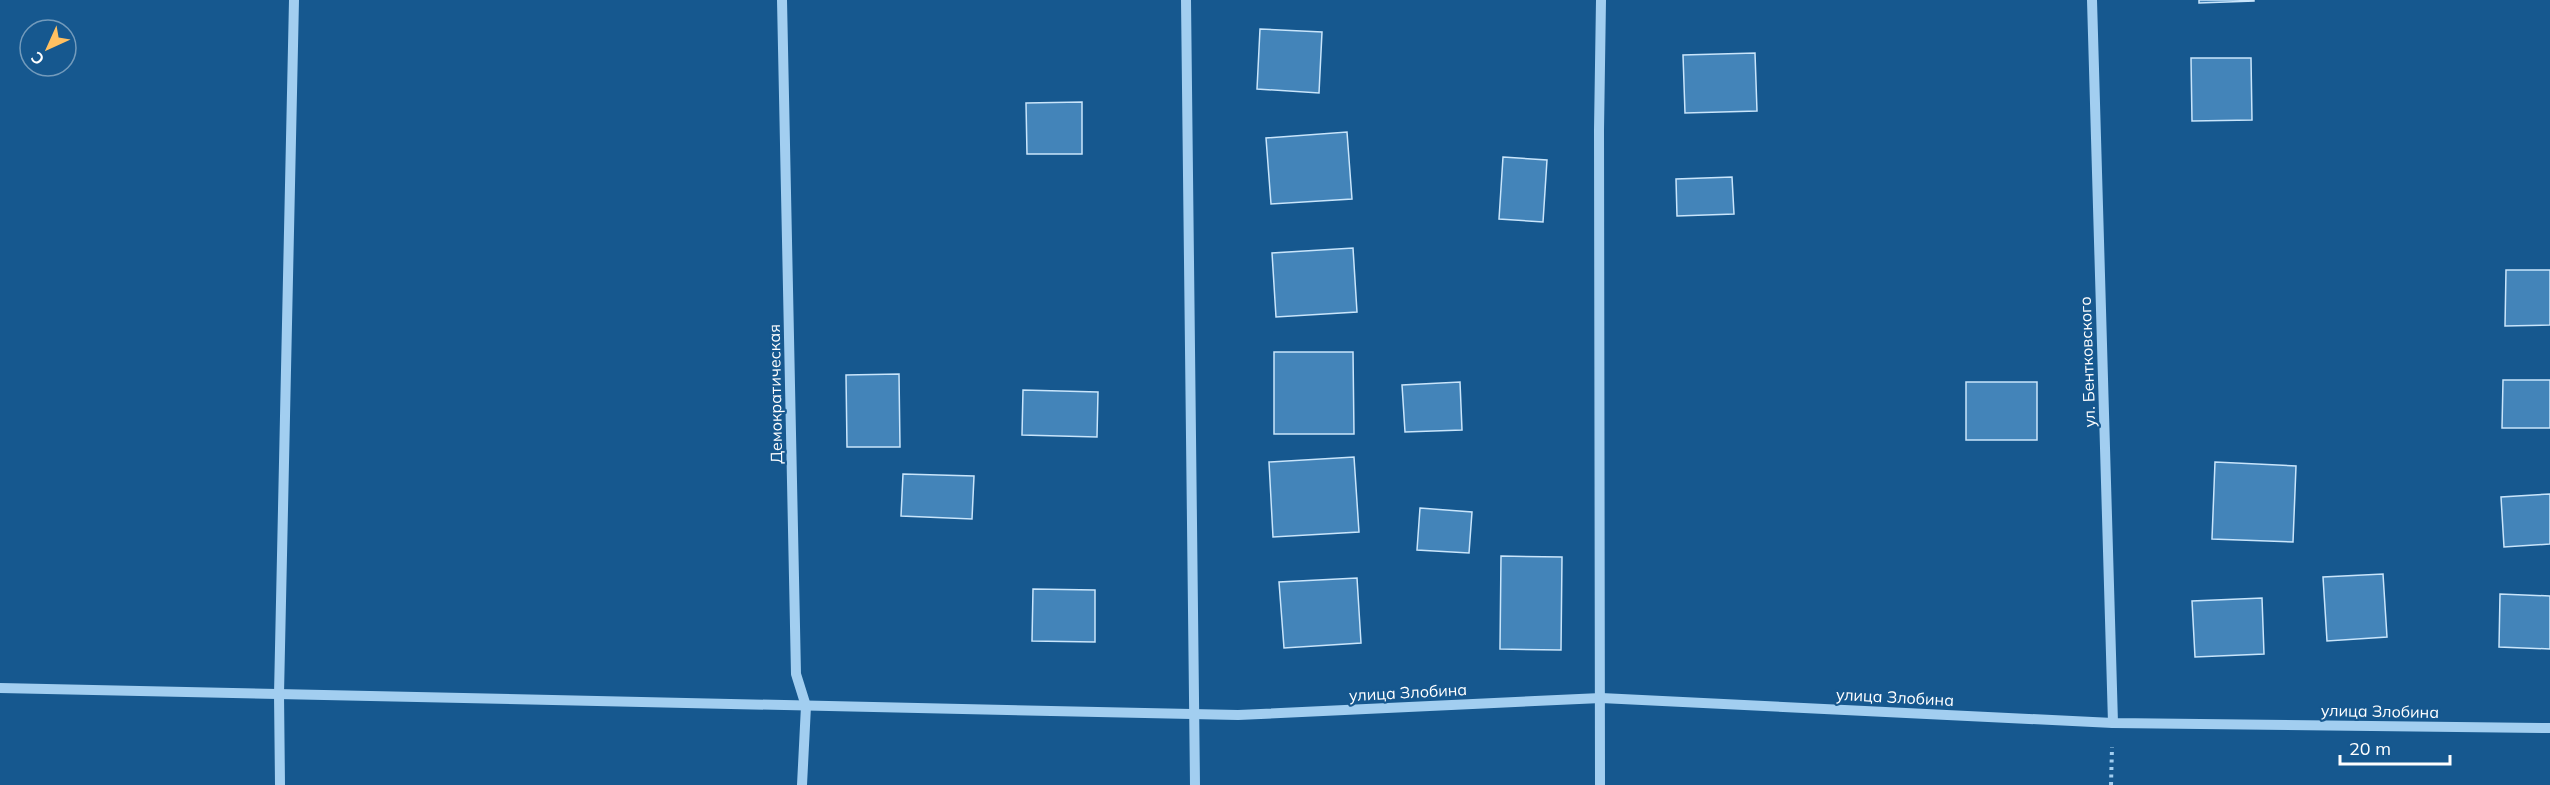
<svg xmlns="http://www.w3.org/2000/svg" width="2550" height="785" font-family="Mulish,sans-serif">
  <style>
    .building { fill: #4384b9; stroke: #c9e5fb; stroke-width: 1.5 }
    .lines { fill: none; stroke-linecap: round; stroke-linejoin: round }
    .path { stroke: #a2cef0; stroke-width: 4; stroke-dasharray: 3 4.5; stroke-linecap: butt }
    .minor { stroke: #a2cef0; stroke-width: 10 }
    .labels { text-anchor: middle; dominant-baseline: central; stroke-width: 4.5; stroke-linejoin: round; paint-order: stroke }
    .street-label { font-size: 16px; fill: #fff; stroke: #16588f }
  </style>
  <rect width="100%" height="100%" fill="#16588f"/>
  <g class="building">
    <polygon points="2199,0 2254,0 2254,1 2199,3"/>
    <polygon points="1260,29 1322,32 1319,93 1257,89"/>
    <polygon points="1755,53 1757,111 1685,113 1683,55"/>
    <polygon points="2191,58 2251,58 2252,120 2192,121"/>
    <polygon points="1082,102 1082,154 1027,154 1026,103"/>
    <polygon points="1347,132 1352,199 1271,204 1266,138"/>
    <polygon points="1503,157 1547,160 1543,222 1499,219"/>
    <polygon points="1732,177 1734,214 1677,216 1676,179"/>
    <polygon points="1353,248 1357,312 1276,317 1272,253"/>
    <polygon points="2506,270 2550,270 2550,325 2505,326"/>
    <polygon points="1274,352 1353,352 1354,434 1274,434"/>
    <polygon points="899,374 900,447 847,447 846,375"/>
    <polygon points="2503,380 2550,380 2550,428 2502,428"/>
    <polygon points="1460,382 1462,430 1405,432 1402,385"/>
    <rect x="1966" y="382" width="71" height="58"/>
    <polygon points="1023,390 1098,392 1097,437 1022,435"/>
    <polygon points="1354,457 1359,532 1273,537 1269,462"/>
    <polygon points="2215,462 2296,466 2293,542 2212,539"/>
    <polygon points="903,474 974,476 972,519 901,516"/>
    <polygon points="2550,494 2550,544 2504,547 2501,497"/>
    <polygon points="1420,508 1472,512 1469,553 1417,550"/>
    <polygon points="1501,556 1562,557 1561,650 1500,649"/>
    <polygon points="2383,574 2387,637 2327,641 2323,577"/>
    <polygon points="1357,578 1361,643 1284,648 1279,582"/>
    <polygon points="1033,589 1095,590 1095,642 1032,641"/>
    <polygon points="2500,594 2550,596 2550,649 2499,647"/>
    <polygon points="2262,598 2264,654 2195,657 2192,601"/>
  </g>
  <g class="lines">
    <polyline class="path" points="2111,785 2112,747"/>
    <g class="minor">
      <polyline points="782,0 796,674 806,706 802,785"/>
      <polyline points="1186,0 1195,785"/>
      <polyline points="2092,0 2113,723"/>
      <polyline points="0,688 1238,715 1601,698 2113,723 2550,728"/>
      <polyline points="280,785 279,694 294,0"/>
      <polyline points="1600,785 1599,130 1601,0"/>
    </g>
  </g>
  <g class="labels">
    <g class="street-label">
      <text transform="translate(2087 362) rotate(-92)">ул. Бентковского</text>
      <text transform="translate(775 394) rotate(-91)">Демократическая</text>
      <text transform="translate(1408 692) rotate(-3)">улица Злобина</text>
      <text transform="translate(1895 697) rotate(3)">улица Злобина</text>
      <text transform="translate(2380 711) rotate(1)">улица Злобина</text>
    </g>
  </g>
  <g transform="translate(48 48) rotate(225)"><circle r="28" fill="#16588f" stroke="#739bbc" stroke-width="1.5"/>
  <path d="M0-4.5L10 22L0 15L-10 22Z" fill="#ffc061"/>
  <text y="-9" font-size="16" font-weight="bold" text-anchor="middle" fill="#ffffff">С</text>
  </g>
  <path d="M2340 755v9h110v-9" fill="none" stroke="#ffffff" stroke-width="3"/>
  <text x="2349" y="755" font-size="18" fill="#ffffff" stroke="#16588f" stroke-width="4.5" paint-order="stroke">20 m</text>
</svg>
